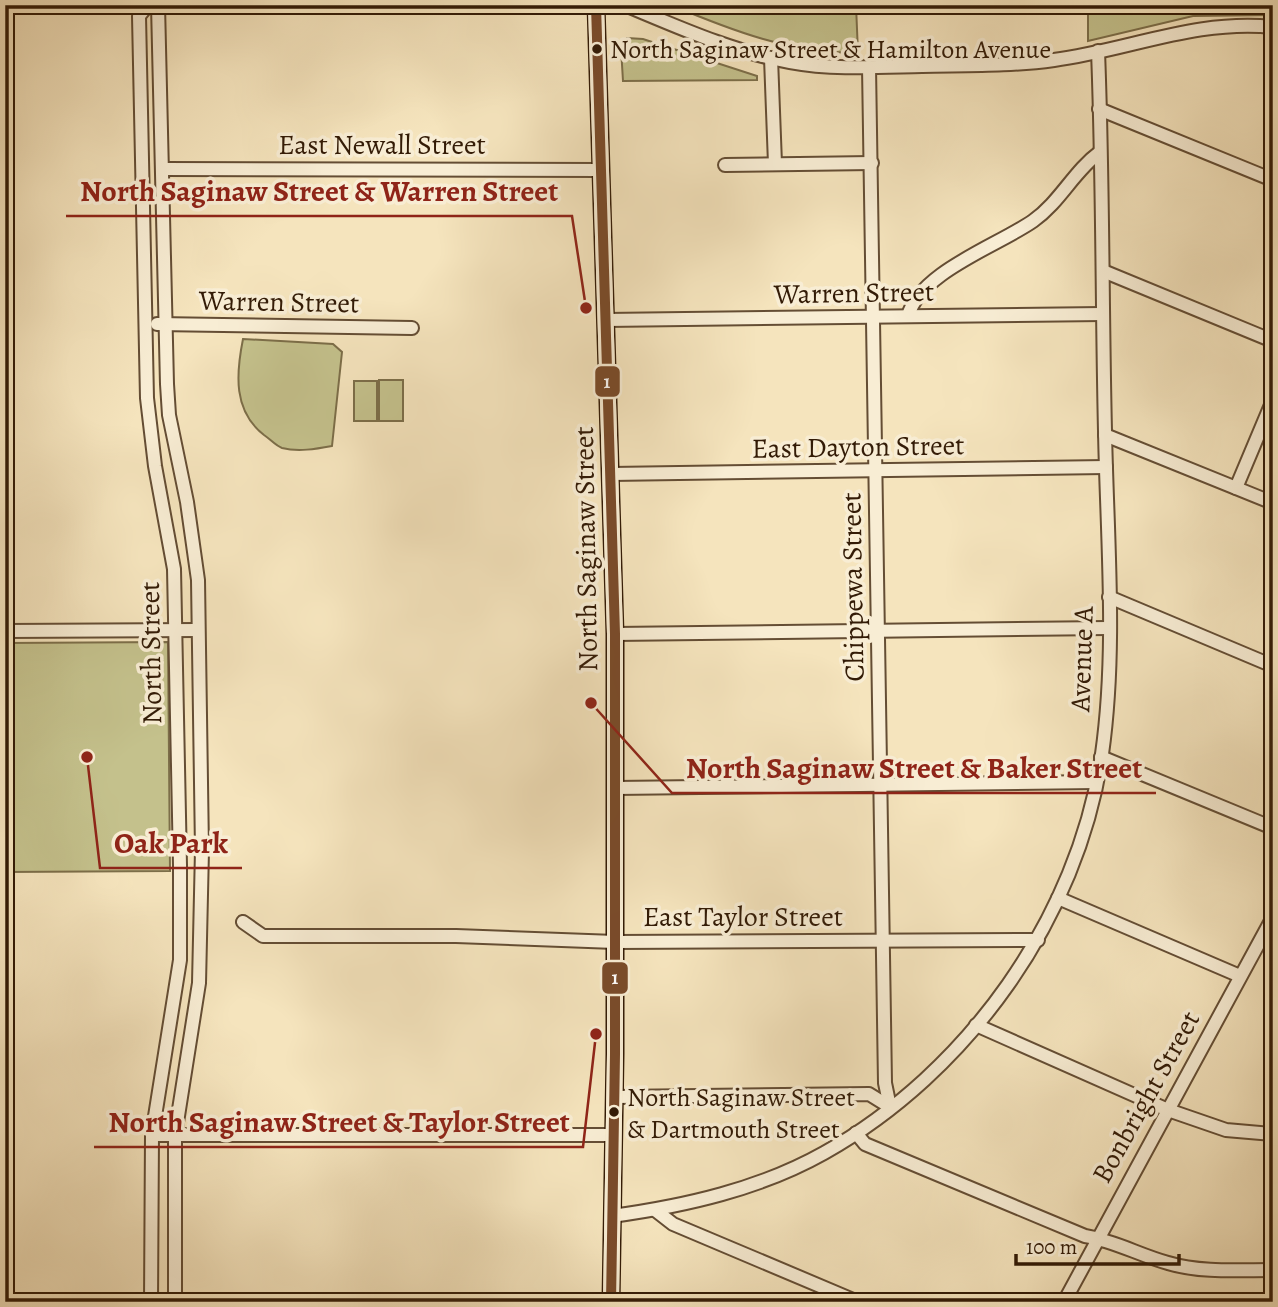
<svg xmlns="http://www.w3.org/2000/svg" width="1278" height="1307" font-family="Alegreya,serif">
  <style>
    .green { fill: #c4c18c; stroke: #7c6e49; stroke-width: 2 }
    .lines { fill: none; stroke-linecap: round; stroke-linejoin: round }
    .minor-casing { stroke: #644d34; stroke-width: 16 }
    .major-casing { stroke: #331b06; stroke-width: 19 }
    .minor { stroke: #f8edd4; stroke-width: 12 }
    .major { stroke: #f5e4bd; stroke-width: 16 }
    .bus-1-casing { stroke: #f8edd4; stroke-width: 16 }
    .bus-1 { stroke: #7a4b2a; stroke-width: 10 }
    .bus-dot { fill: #331b06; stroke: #f8edd4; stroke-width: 2.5 }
    .labels { text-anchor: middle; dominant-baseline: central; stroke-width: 7; stroke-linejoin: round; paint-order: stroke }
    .bus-label { font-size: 26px; fill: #331b06; stroke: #f8edd4; text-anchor: start }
    .street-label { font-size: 28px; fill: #331b06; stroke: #f8edd4 }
    .leader { fill: none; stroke: #8f2418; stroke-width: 2.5 }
    .callout-dot { fill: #8f2418; stroke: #f8edd4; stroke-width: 2.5 }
    .callout-label { font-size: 30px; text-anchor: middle; font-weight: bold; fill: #8f2418; stroke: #f8edd4; stroke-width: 7; stroke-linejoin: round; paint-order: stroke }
    .line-badge { stroke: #f8edd4; stroke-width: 2.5 }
    .badge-label { font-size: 19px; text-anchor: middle; font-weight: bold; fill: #fff }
  </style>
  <rect width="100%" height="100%" fill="#f5e4bd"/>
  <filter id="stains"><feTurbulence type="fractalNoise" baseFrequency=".00286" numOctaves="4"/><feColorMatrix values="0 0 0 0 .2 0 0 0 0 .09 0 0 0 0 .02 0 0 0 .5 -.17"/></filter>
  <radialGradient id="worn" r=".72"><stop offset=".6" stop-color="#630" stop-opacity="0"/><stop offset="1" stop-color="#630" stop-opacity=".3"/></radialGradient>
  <g class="green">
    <path d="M671,5H856L858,53C790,53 733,31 671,5Z"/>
    <polygon points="1088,5 1273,5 1273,15 1193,16 1088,41"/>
    <polygon points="627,38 643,39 757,76 757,80 623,81 621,48"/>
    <path d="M243,339L333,344L342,352L332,446C316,449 298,452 282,448C276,446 270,439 264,435C233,411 236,374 243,339Z"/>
    <polygon points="403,380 403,421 379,421 379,380"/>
    <rect x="354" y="381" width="23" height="40"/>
    <polygon points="168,642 170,871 5,872 5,643"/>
  </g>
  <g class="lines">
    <g class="minor-casing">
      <g id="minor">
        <polyline points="148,5 139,16 147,398 155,466 174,569 180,865 180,960 152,1135 151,1302"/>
        <polyline points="158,5 167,384 169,415 187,502 198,580 202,850 199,983 175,1135 175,1302"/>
        <path d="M625,5C678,27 733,52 790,62C833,70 878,67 922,66C966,65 1011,66 1054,60C1129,50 1196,19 1273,27"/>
        <polyline points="771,58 775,164"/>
        <polyline points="869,67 885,1083 890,1107"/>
        <polyline points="1099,109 1273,180"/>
        <polyline points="725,165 872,163"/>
        <polyline points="163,169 601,170"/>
        <polyline points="1103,271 1273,341"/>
        <path d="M908,316C920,272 997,246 1033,221C1060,202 1074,171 1100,152"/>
        <polyline points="606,320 1103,314"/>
        <polyline points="157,324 412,328"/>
        <polyline points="1105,435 1273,503"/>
        <polyline points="611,474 1106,467"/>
        <polyline points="1236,488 1273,400"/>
        <polyline points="1109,597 1273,666"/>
        <polyline points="5,631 198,630"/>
        <polyline points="615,634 1108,628"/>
        <polyline points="1101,757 1273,828"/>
        <polyline points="615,788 1096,782"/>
        <polyline points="1058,898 1240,976"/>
        <polyline points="243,922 263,936 456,936 615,942 1038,940"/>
        <polyline points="976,1025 1168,1110 1226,1130 1273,1134"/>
        <polyline points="615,1097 869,1094 890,1107"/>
        <path d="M856,1133L865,1144L1085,1236C1115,1241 1139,1255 1168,1263C1201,1273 1239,1270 1273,1270"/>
        <polyline points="152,1135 614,1135"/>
        <polyline points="655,1210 673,1224 858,1302"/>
        <path d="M612,1216C685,1206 760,1189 824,1153C968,1072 1078,918 1102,754C1117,648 1107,538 1105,431C1102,304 1103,178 1098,51"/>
        <polyline points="1064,1302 1273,917"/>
      </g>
    </g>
    <g class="major-casing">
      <polyline id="major" points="596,5 615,634 615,1054 611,1302"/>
    </g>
    <use href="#minor" class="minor"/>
    <use href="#major" class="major"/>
    <g class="bus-1-casing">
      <polyline id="bus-1" points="596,5 615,634 615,1054 611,1302"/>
    </g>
    <use href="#bus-1" class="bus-1"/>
  </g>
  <g class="bus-dot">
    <circle cx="597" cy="49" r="6"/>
    <circle cx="614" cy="1112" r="6"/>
  </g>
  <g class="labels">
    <g class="bus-label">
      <text x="610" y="49">North Saginaw Street &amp; Hamilton Avenue</text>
      <text x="627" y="1097">North Saginaw Street<tspan x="627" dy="32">&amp; Dartmouth Street</tspan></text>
    </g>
    <g class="street-label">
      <text x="382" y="145">East Newall Street</text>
      <text transform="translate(854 293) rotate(-1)">Warren Street</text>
      <text transform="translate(279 302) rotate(1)">Warren Street</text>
      <text transform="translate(858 447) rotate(-1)">East Dayton Street</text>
      <text transform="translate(586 549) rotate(-91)">North Saginaw Street</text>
      <text transform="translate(853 587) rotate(-91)">Chippewa Street</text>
      <text transform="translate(151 653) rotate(-91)">North Street</text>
      <text transform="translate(1082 659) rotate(-88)">Avenue A</text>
      <text x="743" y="917">East Taylor Street</text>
      <text transform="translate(1146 1097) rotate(-61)">Bonbright Street</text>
    </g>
  </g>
  <path class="leader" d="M586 308L572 216H66M591 703L672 793H1156M87 757L100 868H242M596 1034L583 1147H94"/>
  <g class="callout-dot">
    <circle cx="586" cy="308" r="7"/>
    <circle cx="591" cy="703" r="7"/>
    <circle cx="87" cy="757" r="7"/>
    <circle cx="596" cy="1034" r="7"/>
  </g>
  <g class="callout-label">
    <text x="319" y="201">North Saginaw Street &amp; Warren Street</text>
    <text x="914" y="778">North Saginaw Street &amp; Baker Street</text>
    <text x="171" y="853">Oak Park</text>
    <text x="339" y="1132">North Saginaw Street &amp; Taylor Street</text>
  </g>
  <g class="line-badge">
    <rect x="594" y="365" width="27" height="33" rx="7" fill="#7a4b2a"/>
    <rect x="601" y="961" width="28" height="34" rx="7" fill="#7a4b2a"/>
  </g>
  <g class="badge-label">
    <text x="607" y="388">1</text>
    <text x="615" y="984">1</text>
  </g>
  <rect width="1278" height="1307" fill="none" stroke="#f5e4bd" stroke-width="28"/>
  <rect x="7" y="7" width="1264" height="1293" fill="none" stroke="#331b06" stroke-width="3.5"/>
  <rect x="14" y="14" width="1250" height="1279" fill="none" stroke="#331b06" stroke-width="2"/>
  <path d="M1016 1254v10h163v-10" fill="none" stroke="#331b06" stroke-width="3.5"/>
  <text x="1026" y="1254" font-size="21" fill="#331b06" stroke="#f8edd4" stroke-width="5" paint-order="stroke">100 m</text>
  <rect width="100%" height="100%" filter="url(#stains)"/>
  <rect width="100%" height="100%" fill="url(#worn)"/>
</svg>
